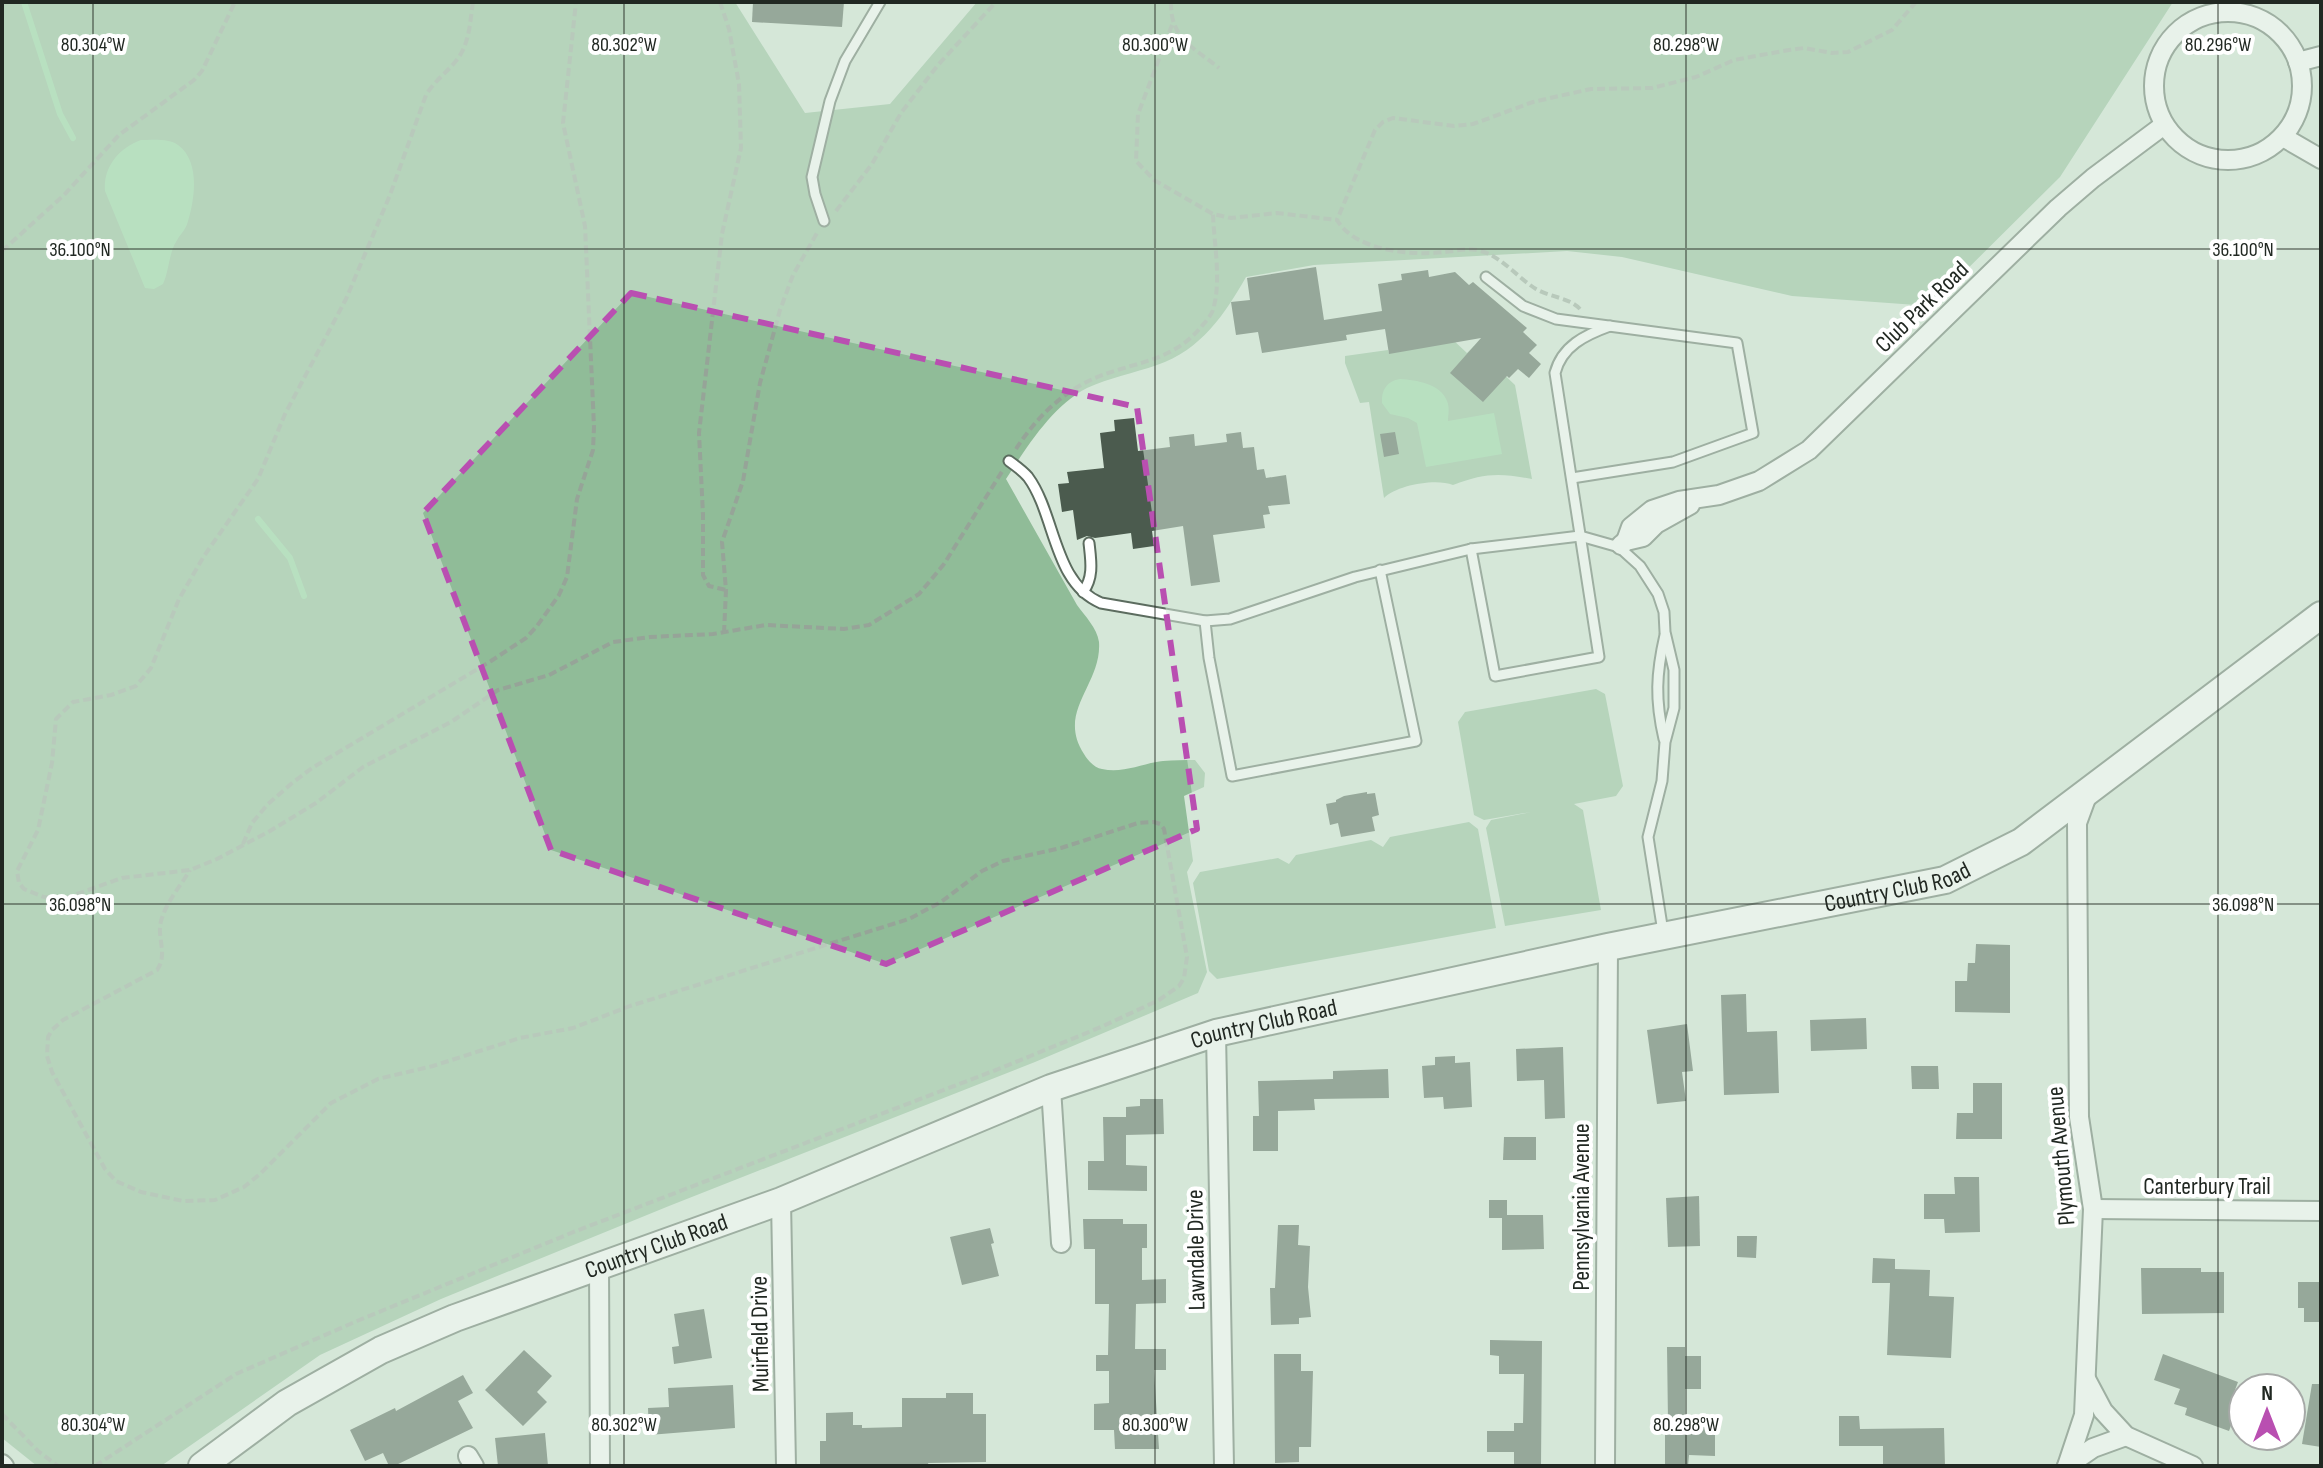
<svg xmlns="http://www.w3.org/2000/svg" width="2323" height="1468" font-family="'Sofia Sans Condensed',sans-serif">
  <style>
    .green { fill: #90bc98 }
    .water { fill: #95d8a3 }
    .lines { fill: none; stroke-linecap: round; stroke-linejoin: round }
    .stream { stroke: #95d8a3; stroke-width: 6 }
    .building { fill: #4b5b4e }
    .service-casing { stroke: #5c6c5f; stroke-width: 13 }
    .minor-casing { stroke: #5c6c5f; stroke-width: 22 }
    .secondary-casing { stroke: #5c6c5f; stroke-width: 30 }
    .path { stroke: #96a498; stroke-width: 4; stroke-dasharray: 8 4; stroke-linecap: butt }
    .service { stroke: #fff; stroke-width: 9 }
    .minor { stroke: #fff; stroke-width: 18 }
    .secondary { stroke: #fff; stroke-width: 26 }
    .marked { fill: none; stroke: #b94fb1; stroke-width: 6; stroke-dasharray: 16 10; stroke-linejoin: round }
    .ticks { fill: none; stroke: #212822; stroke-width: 2; stroke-opacity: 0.45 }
    .labels { text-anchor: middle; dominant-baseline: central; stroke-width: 8; stroke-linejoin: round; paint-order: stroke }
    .street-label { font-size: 24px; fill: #212822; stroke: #fff }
    .ticks-label { font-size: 20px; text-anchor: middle; fill: #212822; stroke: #fff; stroke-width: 8; stroke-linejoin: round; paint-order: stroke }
  </style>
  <rect width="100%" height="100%" fill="#d5e7d8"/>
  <g class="green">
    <path d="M2,2H735L805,113L890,104L977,2H2173L2060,177L1930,306L1792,296L1622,257L1567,251L1314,265L1246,277C1225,314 1201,350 1157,365C1134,373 1109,378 1087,388C1052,406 1027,447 1006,479L1077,605C1085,616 1097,628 1099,642C1102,685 1056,711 1084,754C1088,761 1095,768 1102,769C1123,774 1143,763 1163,761C1174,760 1184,760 1195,760L1205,773L1204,787L1184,796L1193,861L1187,872L1207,972L1198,993L1035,1062L669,1206L441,1299L320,1355L161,1466H37L2,1438Z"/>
    <path d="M1452,339L1467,353L1474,346L1515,385L1532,479C1499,473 1485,473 1453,485C1436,478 1397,485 1384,498L1369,402L1360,403L1345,363V356L1388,350L1389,353Z"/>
    <polygon points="1596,689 1605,694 1623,786 1616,796 1574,804 1583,810 1601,910 1505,926 1486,828 1491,820 1531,812 1484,820 1474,815 1458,722 1465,712"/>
    <polygon points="1469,822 1478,829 1496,928 1217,979 1209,971 1193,883 1200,872 1278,858 1289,864 1296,855 1371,840 1383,847 1390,837"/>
  </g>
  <g class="water">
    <path d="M141,140C152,140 169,138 178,145C200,161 195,198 188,221C186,230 180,234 176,242C169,253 169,271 163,284L154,289L145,288L105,191C103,167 119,148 141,140Z"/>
    <path d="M1400,379C1416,380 1441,384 1447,401C1450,408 1448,415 1448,421L1494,413L1502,454L1426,467L1417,423L1408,418L1390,414L1382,403C1381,390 1387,381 1400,379Z"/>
  </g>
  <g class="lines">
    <g class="stream">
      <polyline points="24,2 60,114 73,138"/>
      <polyline points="258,519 290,558 304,596"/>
    </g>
  </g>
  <g class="building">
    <polygon points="753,2 844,2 842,27 752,22"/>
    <polygon points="1316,267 1324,320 1382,311 1378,284 1402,280 1401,274 1428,270 1429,277 1455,272 1469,285 1473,282 1527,328 1523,332 1537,345 1529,353 1541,364 1529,378 1518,369 1509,378 1507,376 1483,402 1450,373 1481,338 1389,354 1385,329 1346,335 1347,340 1262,353 1258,332 1236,335 1231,302 1250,300 1247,278"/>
    <polygon points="1134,418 1138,451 1170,447 1169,437 1194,434 1195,446 1227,442 1226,434 1241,432 1243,448 1254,447 1257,470 1264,469 1266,478 1286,475 1290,504 1268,506 1270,514 1263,515 1265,528 1213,535 1220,582 1191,586 1183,526 1152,531 1154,546 1133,549 1131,533 1095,538 1087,536 1077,540 1073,510 1062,512 1058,484 1069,483 1067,472 1104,468 1100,433 1115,431 1114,420"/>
    <polygon points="1395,432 1399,454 1384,457 1380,434"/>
    <polygon points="1367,792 1367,794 1375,793 1379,815 1372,817 1375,831 1341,837 1338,823 1330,825 1326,804 1336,802 1336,800 1344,796"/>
    <polygon points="1976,944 2010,945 2010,1013 1955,1012 1955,981 1967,981 1968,963 1975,963"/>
    <polygon points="1746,994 1747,1032 1777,1031 1779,1093 1724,1095 1721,995"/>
    <polygon points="1866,1018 1867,1049 1811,1051 1810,1020"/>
    <polygon points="1687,1024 1693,1071 1682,1072 1686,1101 1657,1104 1647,1030"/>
    <polygon points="1563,1047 1565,1118 1545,1119 1544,1080 1517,1081 1516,1049"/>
    <polygon points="1455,1056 1455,1063 1470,1062 1472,1107 1444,1109 1443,1097 1424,1098 1422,1066 1435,1065 1435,1057"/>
    <polygon points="1911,1066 1938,1066 1939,1089 1912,1089"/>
    <polygon points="1388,1069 1389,1098 1314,1099 1315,1110 1278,1111 1278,1151 1253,1151 1253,1116 1259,1116 1258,1081 1333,1079 1333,1071"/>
    <polygon points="1973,1083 2002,1083 2002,1139 1956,1139 1957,1113 1973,1113"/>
    <polygon points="1140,1099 1163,1099 1164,1134 1126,1135 1126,1165 1147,1166 1147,1191 1088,1190 1088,1161 1104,1161 1103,1117 1126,1117 1126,1107 1140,1106"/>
    <polygon points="1504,1137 1536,1137 1536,1160 1503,1160"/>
    <polygon points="1954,1177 1979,1177 1980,1232 1945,1233 1944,1219 1924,1219 1924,1194 1955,1194"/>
    <polygon points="1699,1196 1700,1246 1668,1247 1666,1198"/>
    <polygon points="1489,1200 1507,1200 1507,1215 1543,1215 1544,1249 1502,1250 1502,1218 1489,1218"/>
    <polygon points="1083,1219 1123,1219 1123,1224 1147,1224 1147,1248 1142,1248 1142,1280 1166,1279 1166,1303 1136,1304 1135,1349 1166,1349 1166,1370 1154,1370 1159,1449 1115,1449 1114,1430 1094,1430 1094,1404 1109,1403 1109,1371 1096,1371 1096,1355 1108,1355 1109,1304 1095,1304 1095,1249 1084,1249"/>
    <polygon points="1278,1225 1299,1225 1298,1245 1310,1246 1308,1287 1311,1317 1299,1318 1299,1324 1271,1325 1270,1288 1275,1288"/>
    <polygon points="990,1228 994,1243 991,1244 999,1276 962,1285 950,1237"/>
    <polygon points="1737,1236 1757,1236 1756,1258 1737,1257"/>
    <polygon points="1873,1258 1895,1259 1895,1269 1930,1270 1929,1296 1954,1297 1951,1358 1887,1355 1890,1283 1872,1283"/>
    <polygon points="2141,1268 2201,1268 2201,1272 2224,1272 2224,1313 2142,1314"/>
    <polygon points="2298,1282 2321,1282 2321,1322 2304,1322 2304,1308 2298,1308"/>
    <polygon points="704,1309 712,1358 674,1364 672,1347 679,1346 674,1314"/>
    <polygon points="1490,1340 1542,1341 1541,1466 1514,1466 1514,1452 1487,1452 1487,1431 1514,1431 1514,1423 1523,1423 1524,1374 1499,1374 1499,1356 1490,1355"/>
    <polygon points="1667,1347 1685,1347 1685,1356 1701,1356 1701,1389 1685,1389 1685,1422 1715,1423 1715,1456 1689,1455 1688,1466 1665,1466 1665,1422 1668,1422"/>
    <polygon points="524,1350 552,1376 537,1392 547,1402 523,1426 485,1390"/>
    <polygon points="1274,1354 1301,1354 1301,1371 1313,1371 1311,1447 1299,1447 1299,1462 1275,1463"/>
    <polygon points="2163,1354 2238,1382 2229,1406 2237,1409 2229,1431 2185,1415 2187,1408 2174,1404 2180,1389 2154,1380"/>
    <polygon points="463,1375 473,1393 458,1401 473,1428 394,1466 389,1466 383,1453 365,1461 350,1430 395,1408 396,1411"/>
    <polygon points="2312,1384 2321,1384 2321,1447 2302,1444"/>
    <polygon points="733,1385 735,1428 649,1435 648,1408 669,1407 668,1388"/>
    <polygon points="946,1393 973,1393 973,1414 986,1414 986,1462 928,1463 929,1466 820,1466 820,1441 826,1441 826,1413 853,1412 853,1425 862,1425 862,1428 902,1427 902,1398 946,1398"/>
    <polygon points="1839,1416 1859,1416 1860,1429 1944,1428 1945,1466 1883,1466 1883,1446 1839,1446"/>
    <polygon points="545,1433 548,1466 498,1466 495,1438"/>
  </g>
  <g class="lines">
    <g class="service-casing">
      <g id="service">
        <polyline points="824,221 815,194 812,177 830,101 845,61 880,2"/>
        <polyline points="1486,277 1523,306 1556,319 1737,343 1753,433 1673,462 1572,478"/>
        <path d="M1009,461C1016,466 1023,471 1028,477C1056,515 1053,583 1101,603L1205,621L1230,619L1355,577L1471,549L1580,536L1619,547L1640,566L1658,594L1664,612L1665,632L1674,670V708L1665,742L1662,781L1648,837L1663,932"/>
        <path d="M1471,549L1495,676L1599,657L1555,373C1562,346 1585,335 1610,326"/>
        <path d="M1083,592C1094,577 1091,561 1089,543"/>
        <polyline points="1205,621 1209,658 1232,776 1416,741 1380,570"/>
        <path d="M1664,739C1655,700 1656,674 1665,635"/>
      </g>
    </g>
    <g class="minor-casing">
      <g id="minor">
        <circle cx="2228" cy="86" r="74"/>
        <polyline points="2298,62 2321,56"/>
        <polyline points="2283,137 2321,159"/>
        <polyline points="1626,541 1631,527 1652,510 1679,501 1719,495 1759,481 1809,450 2058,208 2093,178 2164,125"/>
        <polyline points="1621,545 1626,541 1643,537 1656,524 1690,505"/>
        <polyline points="1216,1033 1224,1466"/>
        <polyline points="1051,1088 1061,1243"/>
        <polyline points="781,1201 786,1466"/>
        <polyline points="2093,1209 2321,1211"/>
        <polyline points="599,1266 600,1466"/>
        <polyline points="2086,1379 2103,1411 2126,1436 2193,1466"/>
        <polyline points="468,1456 474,1466"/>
        <polyline points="2,1464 4,1466"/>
        <polyline points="1605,1466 1608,947"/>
        <polyline points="2067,1466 2084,1415 2093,1209 2079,1117 2077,823 2088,793"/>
        <polyline points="2067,1466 2093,1448 2126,1436"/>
      </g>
    </g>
    <g class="secondary-casing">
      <g id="secondary">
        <path id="s1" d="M202,1466L287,1403L381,1350L455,1318L781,1201L1051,1088L1216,1033L1608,947L1945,880L2021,842L2321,615"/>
      </g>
    </g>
    <g class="path">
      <path d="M473,2C470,21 470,40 459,57C449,71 435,80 426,95L390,195L346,299L285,414L258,479L204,556L179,599L151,668L136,686L111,695L73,702L56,719L52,763L38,830L17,871L19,883L24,889L44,897L63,899L122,878L190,870L217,859L270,831L316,803L363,767L451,722L498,690L549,675L613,642L650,637L713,634L766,625L844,629L869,625L919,594L930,581L944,564L1003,470"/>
      <polyline points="720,2 729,29 739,84 741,148 722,234 699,433 703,515 703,575 709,586 726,590"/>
      <path d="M1171,2C1170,38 1193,47 1219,68"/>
      <polyline points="1172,25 1138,114 1136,161 1154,180 1213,214 1231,218 1277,213 1337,220"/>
      <polyline points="836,211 872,164 901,113 938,65 996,2"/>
      <polyline points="2,251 64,195 119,135 194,80 202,71 235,2"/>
      <path d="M1580,309C1570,298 1550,297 1536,289C1518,278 1502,257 1481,251C1467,247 1458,251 1444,252C1412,256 1355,251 1337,220L1375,130L1383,122L1393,118L1454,126L1473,124L1533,102L1559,96L1591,89L1652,88L1696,77L1734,60L1789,50L1804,48L1832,53L1848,52L1892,30L1916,2"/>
      <path d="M1016,449C1032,424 1055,399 1081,385C1123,361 1168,367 1201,327C1206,321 1213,314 1214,306C1221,278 1214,243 1213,214"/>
      <polyline points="724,633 726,590 722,542 743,481 760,383 780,310 793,275 817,233"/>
      <polyline points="243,844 252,823 268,804 291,784 312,768 491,661 526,638 537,626 559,595 567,577 577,499 593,450 594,427 585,226 563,123 576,2"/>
      <polyline points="2,1414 38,1451 58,1466"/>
      <path d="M95,1466L236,1374L357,1321L576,1231L1001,1068L1101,1027L1159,1000L1179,986L1184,978L1187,957L1164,829L1160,824L1154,822L1138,823L1061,848L1003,861L982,871L941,902L909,919L630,1006L573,1028L520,1038L433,1066L378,1079L331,1103L260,1174L244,1187L215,1200L183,1201L141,1192L116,1181L105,1169L52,1072L47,1056L48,1037L52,1030L63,1020L157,970C167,956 159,942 160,927C162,907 180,887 190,870"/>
    </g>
    <use href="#service" class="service"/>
    <use href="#minor" class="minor"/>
    <use href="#secondary" class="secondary"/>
  </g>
  <path d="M0 0H2323V1468H0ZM631,293L1137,407L1197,829L886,964L551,850L423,513Z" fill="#d5e7d8" fill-opacity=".55" fill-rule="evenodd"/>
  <path class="marked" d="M631,293L1137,407L1197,829L886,964L551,850L423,513Z"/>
  <path class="ticks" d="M93,2V1466M624,2V1466M1155,2V1466M1686,2V1466M2218,2V1466M2,249H2321M2,904H2321"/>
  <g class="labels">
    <g class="street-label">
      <text transform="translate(1922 307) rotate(-44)">Club Park Road</text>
      <text stroke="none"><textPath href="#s1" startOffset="1804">Country Club Road</textPath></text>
      <text stroke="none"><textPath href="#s1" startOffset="1156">Country Club Road</textPath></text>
      <text transform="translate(2061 1156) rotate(-95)">Plymouth Avenue</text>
      <text x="2207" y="1186">Canterbury Trail</text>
      <text transform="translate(1581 1207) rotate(-90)">Pennsylvania Avenue</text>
      <text stroke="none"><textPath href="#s1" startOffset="508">Country Club Road</textPath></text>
      <text transform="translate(1196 1250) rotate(-91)">Lawndale Drive</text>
      <text transform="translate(760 1334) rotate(-91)">Muirfield Drive</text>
    </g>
  </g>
  <g class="ticks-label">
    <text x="93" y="51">80.304°W</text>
    <text x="624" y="51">80.302°W</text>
    <text x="1155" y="51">80.300°W</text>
    <text x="1686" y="51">80.298°W</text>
    <text x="2218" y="51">80.296°W</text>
    <text x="80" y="256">36.100°N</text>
    <text x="2243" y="256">36.100°N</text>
    <text x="80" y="911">36.098°N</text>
    <text x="2243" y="911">36.098°N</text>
    <text x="93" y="1431">80.304°W</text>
    <text x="624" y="1431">80.302°W</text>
    <text x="1155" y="1431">80.300°W</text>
    <text x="1686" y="1431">80.298°W</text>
  </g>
  <rect width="2323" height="1468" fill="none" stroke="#212822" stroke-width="8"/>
  <g transform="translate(2267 1412)"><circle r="38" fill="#ffffff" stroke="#a6a9a7" stroke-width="2"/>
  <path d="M0-6L14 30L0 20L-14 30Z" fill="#b94fb1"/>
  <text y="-12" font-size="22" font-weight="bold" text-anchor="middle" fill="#212822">N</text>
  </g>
</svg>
